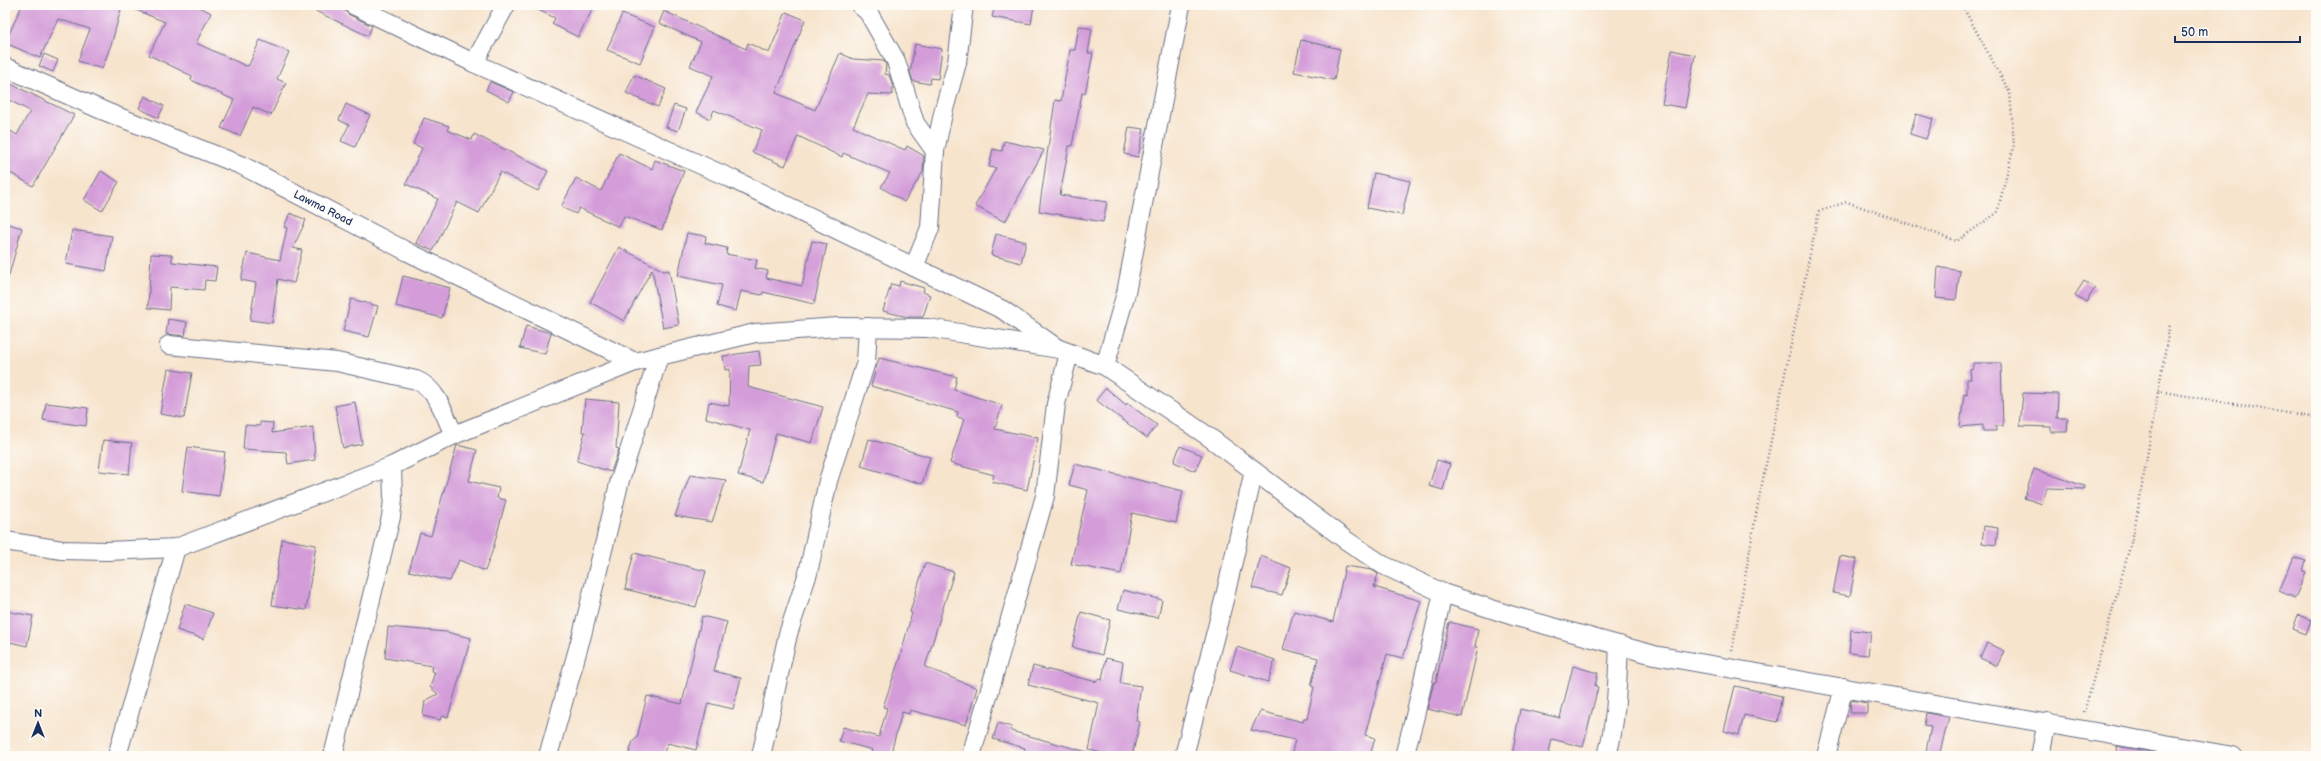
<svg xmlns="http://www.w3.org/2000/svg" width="2321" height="761" font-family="'Balsamiq Sans',sans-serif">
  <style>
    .building { fill: #d49dd9 }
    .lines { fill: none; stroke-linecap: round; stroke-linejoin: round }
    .minor-casing { stroke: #686e85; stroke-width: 20 }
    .path { stroke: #686e85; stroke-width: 2.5; stroke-dasharray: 1 3; stroke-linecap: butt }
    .minor { stroke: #fff; stroke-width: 18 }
    .labels { text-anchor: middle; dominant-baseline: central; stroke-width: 3; stroke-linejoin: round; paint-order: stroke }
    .street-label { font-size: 11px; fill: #1b2f5e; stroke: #fdfcf7 }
  </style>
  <rect width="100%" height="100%" fill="#fdfcf7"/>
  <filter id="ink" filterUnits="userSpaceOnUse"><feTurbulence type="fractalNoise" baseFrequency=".025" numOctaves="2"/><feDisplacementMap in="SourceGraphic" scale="8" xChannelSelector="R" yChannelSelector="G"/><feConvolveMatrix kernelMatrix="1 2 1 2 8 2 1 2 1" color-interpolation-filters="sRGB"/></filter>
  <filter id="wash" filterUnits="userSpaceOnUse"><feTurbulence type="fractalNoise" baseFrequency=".012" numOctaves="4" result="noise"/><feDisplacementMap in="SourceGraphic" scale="16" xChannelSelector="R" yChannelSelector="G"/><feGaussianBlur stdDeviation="0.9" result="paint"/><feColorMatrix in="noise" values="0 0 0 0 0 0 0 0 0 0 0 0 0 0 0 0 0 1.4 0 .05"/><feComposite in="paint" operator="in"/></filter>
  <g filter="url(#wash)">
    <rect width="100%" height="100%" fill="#f7e4cd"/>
    <g id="blocks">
      <g class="building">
        <polygon points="22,5 122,5 112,42 102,69 78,61 90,29 58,19 40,58 5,43"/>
        <polygon points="124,5 196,5 211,13 196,43 246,66 249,65 260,40 289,52 277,79 286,83 271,115 253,107 240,136 221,128 234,100 191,80 192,76 149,55 165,22"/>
        <polygon points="303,5 335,5 344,9 348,14 372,26 368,36"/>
        <polygon points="528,5 595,5 578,37 552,24 555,18"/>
        <polygon points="995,5 1034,5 1031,24 992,17"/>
        <polygon points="664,11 746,49 748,43 769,53 786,12 805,20 776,93 815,110 840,53 853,59 884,61 886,65 885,74 889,75 893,86 892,95 868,94 853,127 905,150 907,146 924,156 923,172 904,202 881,187 890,173 843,153 842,157 798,136 785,166 752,152 762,130 714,110 710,119 696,112 713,76 690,66 701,42 659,23"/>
        <polygon points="622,14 655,27 640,63 607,50"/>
        <polygon points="1079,26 1092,29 1088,53 1093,53 1085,94 1082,93 1072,146 1069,146 1060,195 1107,202 1103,222 1039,211 1055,100 1061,101 1070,50 1075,50"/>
        <polygon points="1301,40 1340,49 1334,80 1294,72"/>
        <polygon points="915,44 942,49 938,79 931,78 930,84 913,81 910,72"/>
        <polygon points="1672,50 1695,55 1685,108 1662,104"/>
        <polygon points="44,54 58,60 53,72 39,66"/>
        <polygon points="634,75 666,89 658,107 626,93"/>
        <polygon points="5,81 74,115 33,186 5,170 5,137 9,130 17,135 30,111 5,98"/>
        <polygon points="490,82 514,92 509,102 486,90"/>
        <polygon points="145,96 164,106 158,118 139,108"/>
        <polygon points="346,104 370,115 355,147 341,141 349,125 339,120"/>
        <polygon points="674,105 686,109 678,131 666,127"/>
        <polygon points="1916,114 1933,119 1926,139 1910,134"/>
        <polygon points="424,118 449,126 447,130 472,140 474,134 548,171 538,191 500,172 479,213 457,202 433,251 416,243 438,199 406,184 422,148 413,144"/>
        <polygon points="1129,127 1144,129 1138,157 1124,154"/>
        <polygon points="1004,141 1044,150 1005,222 975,206 996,168 989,167 993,149 1002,151"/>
        <polygon points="619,153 652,169 655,160 684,171 662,230 624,216 619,227 579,208 576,214 561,207 576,178 601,191"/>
        <polygon points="101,171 119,182 102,211 84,200"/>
        <polygon points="1374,173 1410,181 1402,215 1367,208"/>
        <polygon points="290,213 306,220 293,248 302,250 294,283 278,279 272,323 250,320 256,283 241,280 247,253 280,260 287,228 284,227"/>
        <polygon points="5,223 22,228 9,275 5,274"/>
        <polygon points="72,230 112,236 106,271 66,264"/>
        <polygon points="687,233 706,236 705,243 727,248 726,254 757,260 755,268 768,271 766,278 802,286 812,241 827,244 814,304 763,292 762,295 741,291 736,311 717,306 722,285 678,276"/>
        <polygon points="996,234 1026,242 1021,263 991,255"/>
        <polygon points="619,247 664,271 669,270 679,325 663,328 652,269 624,321 590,302"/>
        <polygon points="151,254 172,255 172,262 217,267 215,281 205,280 204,290 170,287 169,310 148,308"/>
        <polygon points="1938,267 1960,271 1956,300 1936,298"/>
        <polygon points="403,276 450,288 442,318 396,306"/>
        <polygon points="900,281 924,288 923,292 930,295 923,317 907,317 883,311 891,284 899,286"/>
        <polygon points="2084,281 2095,288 2086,302 2075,295"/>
        <polygon points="351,299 378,306 369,337 343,331"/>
        <polygon points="168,319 187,322 185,336 166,334"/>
        <polygon points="526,326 551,333 545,354 520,348"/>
        <polygon points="759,351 761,365 749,366 748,387 823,407 812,443 776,433 763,482 738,475 750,430 706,418 709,402 729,406 730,369 725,370 723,356"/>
        <polygon points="879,358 957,377 954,390 1002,405 995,429 1038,438 1027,490 992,482 994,475 950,463 964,419 957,417 958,412 871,386"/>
        <polygon points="1973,363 2001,363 2003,426 1996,426 1996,431 1983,431 1983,425 1960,427 1964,394 1967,395 1967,379 1971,379 1970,370 1973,369"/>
        <polygon points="168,369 192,373 184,418 160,414"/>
        <polygon points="1106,388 1126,405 1127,403 1157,425 1147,438 1096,400"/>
        <polygon points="2023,393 2058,394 2057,418 2068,418 2067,432 2051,432 2051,427 2020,426"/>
        <polygon points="585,399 619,402 616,448 619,449 611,472 577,461 585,432 582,432"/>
        <polygon points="355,402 362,444 343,448 335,406"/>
        <polygon points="46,403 88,408 86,426 43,420"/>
        <polygon points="260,422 273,423 272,433 313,427 315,460 288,464 286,452 243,449 245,425 260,426"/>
        <polygon points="869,439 930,457 922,484 861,466"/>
        <polygon points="103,440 132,443 129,474 99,471"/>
        <polygon points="457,445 477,450 469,481 499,488 497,498 506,500 493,549 485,571 459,560 450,581 409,571 420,533 431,536"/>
        <polygon points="1180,446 1202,455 1195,471 1174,462"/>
        <polygon points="188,447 225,452 219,496 182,491"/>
        <polygon points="1437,460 1450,464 1443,490 1429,486"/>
        <polygon points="1075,464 1183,491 1176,523 1132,513 1121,574 1071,564 1088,490 1069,485"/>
        <polygon points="2034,469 2084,486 2084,489 2047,488 2042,504 2024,498"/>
        <polygon points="690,475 726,480 712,522 675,516"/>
        <polygon points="1984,526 1998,528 1996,545 1982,543"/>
        <polygon points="282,539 316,545 306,610 272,605"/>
        <polygon points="634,553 706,571 696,607 625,589"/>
        <polygon points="1261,556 1291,568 1282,595 1252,588"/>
        <polygon points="1840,556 1857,559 1850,596 1833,593"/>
        <polygon points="2294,557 2306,561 2303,571 2306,572 2295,598 2279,591"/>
        <polygon points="925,563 954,572 925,667 977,688 966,725 910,710 909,714 902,712 890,756 871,756 873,750 839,741 843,727 879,737 887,708 883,707 900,657 912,613 910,612"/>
        <polygon points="1345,566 1372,570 1378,574 1374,587 1421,601 1403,658 1387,654 1365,735 1375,738 1370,756 1291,756 1295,740 1251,730 1260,711 1303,722 1304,719 1307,719 1314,687 1311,686 1318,658 1283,649 1294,611 1333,622"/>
        <polygon points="1123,590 1162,600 1158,618 1118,609"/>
        <polygon points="185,604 213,613 204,639 177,630"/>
        <polygon points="5,611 33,616 27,646 5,641"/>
        <polygon points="1081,612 1110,620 1102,655 1072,647"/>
        <polygon points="2298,615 2311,620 2306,634 2293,629"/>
        <polygon points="702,616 727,622 714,671 741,678 733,709 708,703 696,750 668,743 662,756 628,756 633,741 637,738 647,696 682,704"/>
        <polygon points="1449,622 1478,629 1475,647 1478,647 1462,717 1427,709 1434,682 1436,682"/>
        <polygon points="388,627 446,632 471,638 448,717 442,716 440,720 423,716 425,701 438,694 430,687 435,672 431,671 432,666 385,658"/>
        <polygon points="1851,630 1871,632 1868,655 1849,653"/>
        <polygon points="1987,643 2004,651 1997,666 1980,658"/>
        <polygon points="1237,647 1275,660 1268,682 1230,670"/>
        <polygon points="1106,658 1123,662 1120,683 1141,686 1136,721 1140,722 1132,756 1114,756 1089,750 1099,703 1028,685 1033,666 1097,682 1097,679 1102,680"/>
        <polygon points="1573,666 1598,673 1595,686 1598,687 1583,747 1552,739 1548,756 1512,756 1520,709 1560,718"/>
        <polygon points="1735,686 1782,696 1777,722 1744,715 1739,735 1724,731"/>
        <polygon points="1851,700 1867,703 1867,713 1850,713"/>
        <polygon points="1926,713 1949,717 1939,756 1925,756 1931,727 1924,726"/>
        <polygon points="998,723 1012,727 1011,731 1087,752 1086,756 1035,756 1024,753 1025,748 993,739"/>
        <polygon points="2117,746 2157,753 2157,756 2118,756"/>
      </g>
    </g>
  </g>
  <g filter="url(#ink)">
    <use href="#blocks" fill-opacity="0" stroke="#686e85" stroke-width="1"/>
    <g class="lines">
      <g class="minor-casing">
        <g id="minor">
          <polyline points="353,5 474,63 730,178 1003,310 1057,348"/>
          <polyline points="860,5 868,12 896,61 915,123 935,151"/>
          <polyline points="474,63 506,5"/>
          <polyline points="5,67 104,111 243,166 408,252 635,362"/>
          <polyline points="914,267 930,228 935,151 944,109 957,63 964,5"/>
          <path d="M169,345L337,362L416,380C437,388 445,416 454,435"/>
          <polyline points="1105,366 1126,293 1181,5"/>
          <polyline points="5,541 62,550 107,551 176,548 392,466 454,435 635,362 755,333 838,327 928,328 1059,349 1105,366 1209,437 1347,541 1383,565 1443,593 1513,616 1654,655 2233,756"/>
          <polyline points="117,756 176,548"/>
          <polyline points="333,756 391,517 393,499 392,466"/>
          <polyline points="548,756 583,631 620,480 659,356"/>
          <polyline points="761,756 788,634 808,573 828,481 866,362 868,327"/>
          <polyline points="971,756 1045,496 1056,404 1069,353"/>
          <polyline points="1184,756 1225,596 1254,471"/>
          <polyline points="1404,756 1414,720 1443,593"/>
          <path d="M1607,756C1617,719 1617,683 1619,645"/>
          <polyline points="1826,756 1844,687"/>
          <polyline points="2040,756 2047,722"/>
        </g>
      </g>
      <g class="path">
        <polyline points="2158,391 2316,418"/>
        <polyline points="1732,651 1759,498 1819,211 1847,202 1957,241 1997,213 2014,145 2010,93 1962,5"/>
        <polyline points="2084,713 2134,532 2170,323"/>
      </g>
      <use href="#minor" class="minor"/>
    </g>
  </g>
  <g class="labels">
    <g class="street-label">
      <text transform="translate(323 208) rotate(27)">Lawma Road</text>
    </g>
  </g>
  <rect width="2321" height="761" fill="none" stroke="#fdfcf7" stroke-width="20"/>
  <g transform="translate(38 723)" stroke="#fdfcf7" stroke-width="3" paint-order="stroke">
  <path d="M0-3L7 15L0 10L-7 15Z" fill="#1b2f5e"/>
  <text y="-6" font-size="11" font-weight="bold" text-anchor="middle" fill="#1b2f5e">N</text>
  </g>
  <path d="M2175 36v6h125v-6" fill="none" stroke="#1b2f5e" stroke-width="2"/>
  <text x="2181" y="36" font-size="12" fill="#1b2f5e" stroke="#fdfcf7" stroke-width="3" paint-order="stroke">50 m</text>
</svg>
